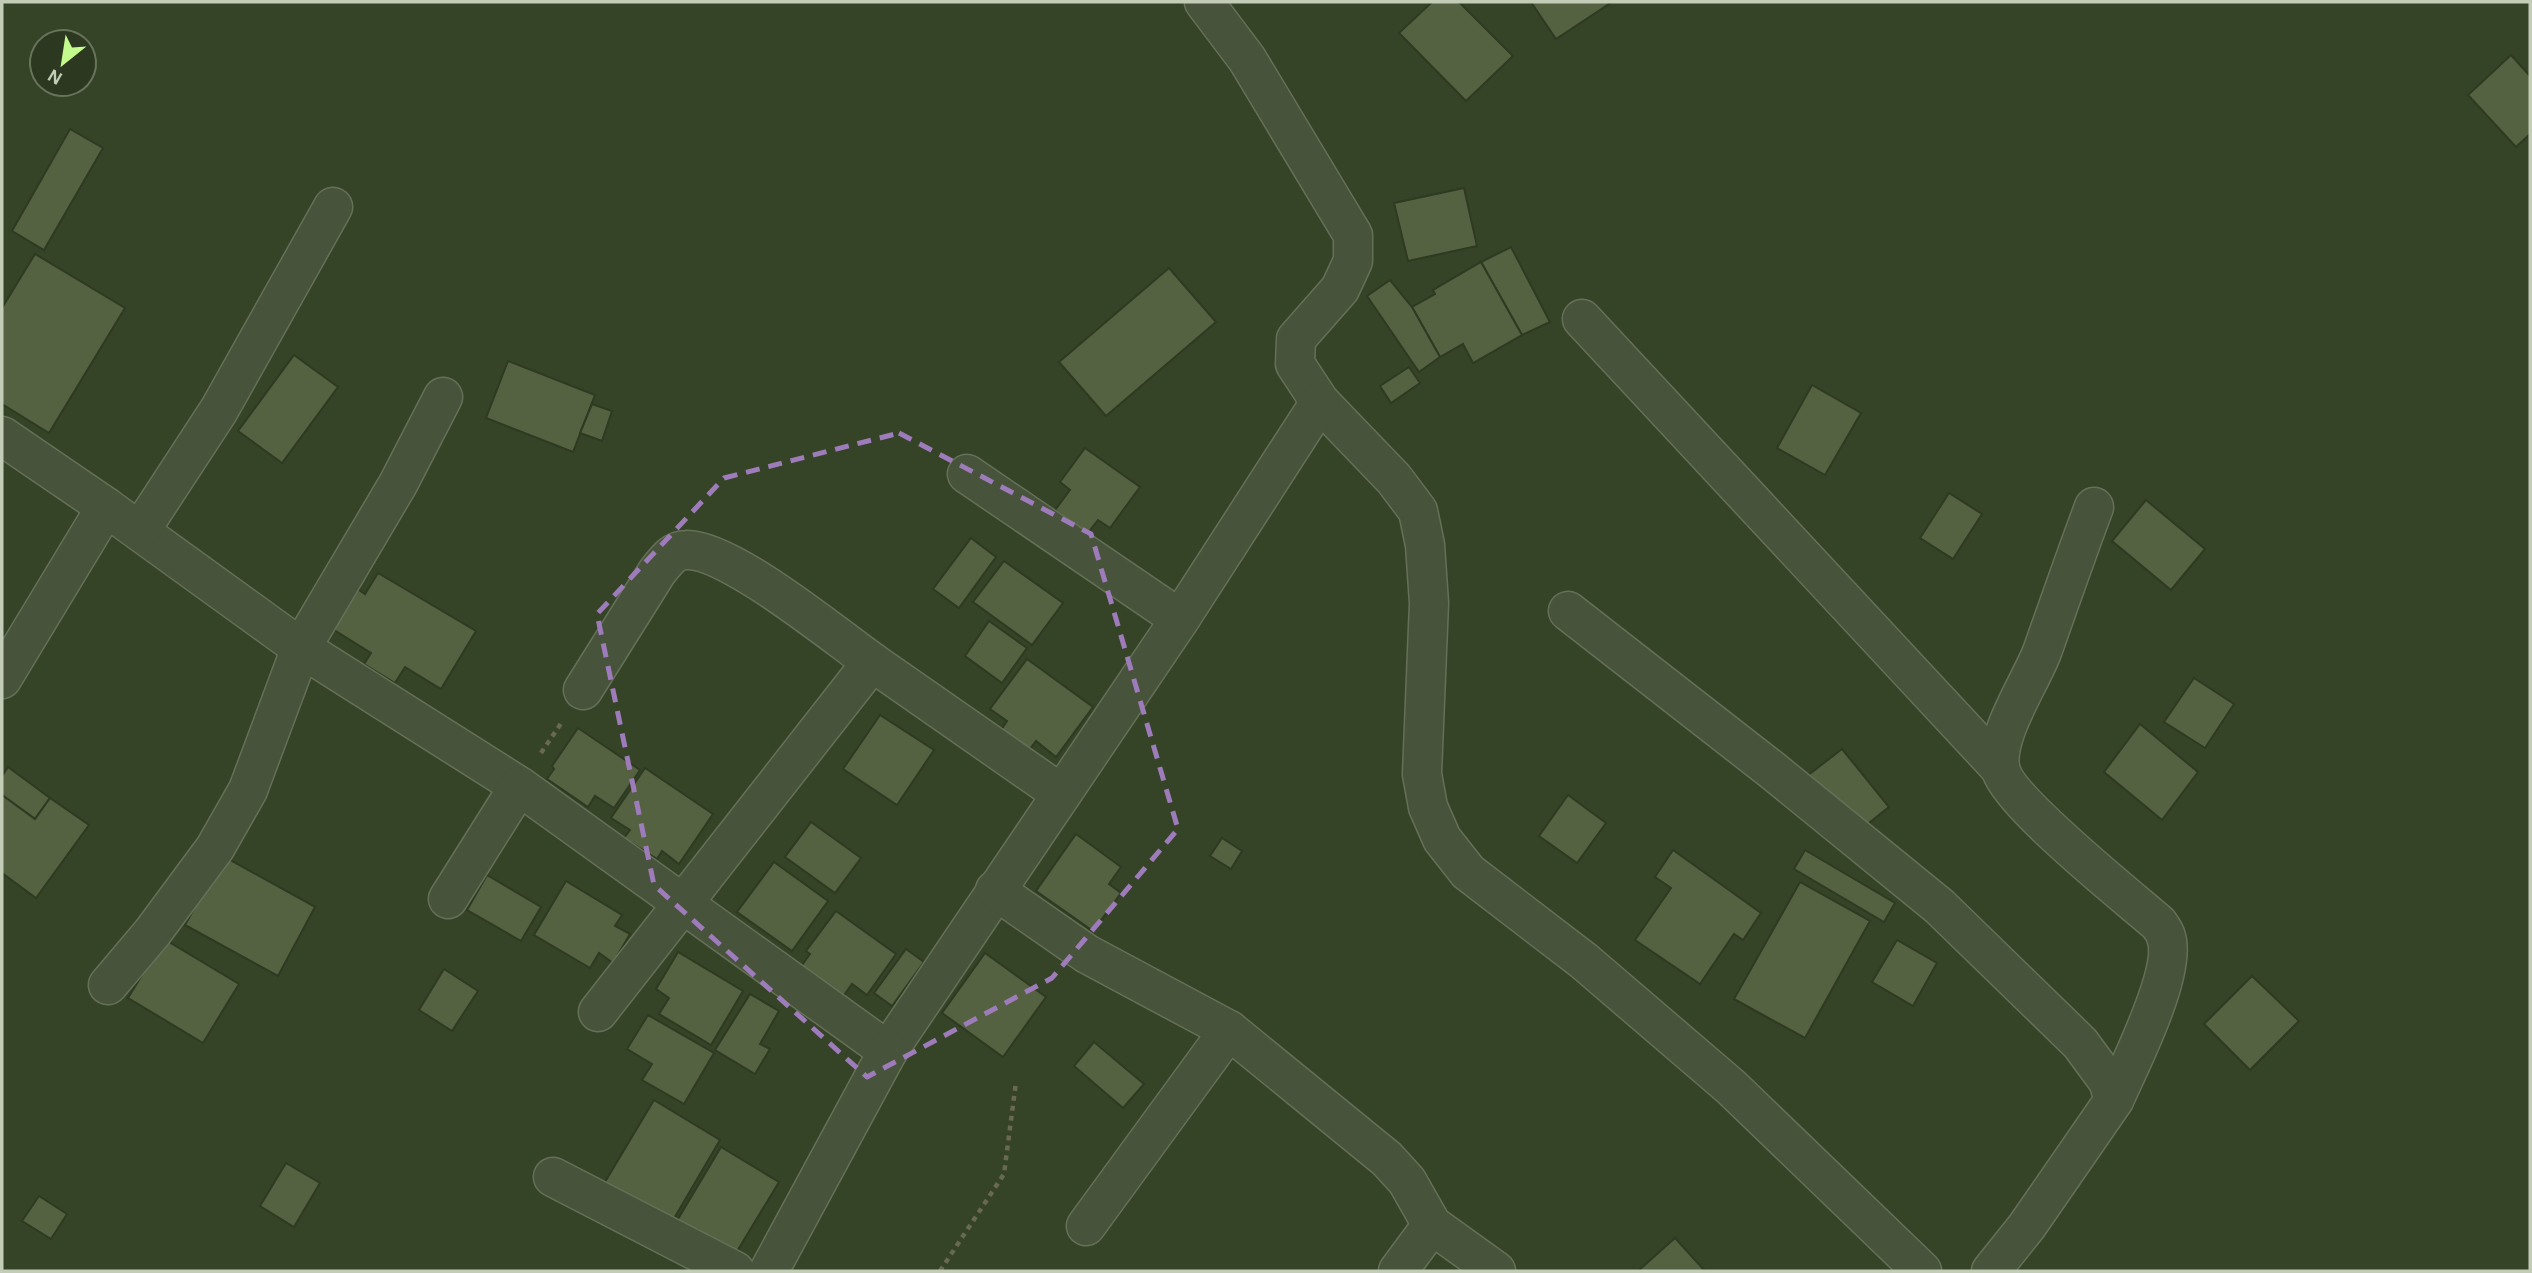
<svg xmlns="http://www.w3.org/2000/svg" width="2532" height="1273" font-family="'Alegreya Sans',sans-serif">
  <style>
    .building { fill: #546242; stroke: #2e3a21; stroke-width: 2 }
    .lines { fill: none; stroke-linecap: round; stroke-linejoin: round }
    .minor-casing { stroke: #657058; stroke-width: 41 }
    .path { stroke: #68694f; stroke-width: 4.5; stroke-dasharray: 5 5; stroke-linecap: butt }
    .minor { stroke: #47533a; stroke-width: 38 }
    .marked { fill: none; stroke: #9e7cbb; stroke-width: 5; stroke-dasharray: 14 9; stroke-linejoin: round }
  </style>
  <rect width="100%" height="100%" fill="#354326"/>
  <g class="building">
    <polygon points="1432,2 1459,2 1513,56 1466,101 1399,33"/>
    <polygon points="1531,2 1612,2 1556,39"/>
    <polygon points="2511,55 2530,76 2530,134 2516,147 2468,95"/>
    <polygon points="70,129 103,148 44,250 12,231"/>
    <polygon points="1464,188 1477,246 1408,261 1394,203"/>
    <polygon points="1511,247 1550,322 1522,335 1481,262"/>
    <polygon points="35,254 125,308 49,433 2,404 2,308"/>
    <polygon points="1481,262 1522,335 1473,363 1463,344 1440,357 1412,307 1435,294 1433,290"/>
    <polygon points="1169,268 1216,322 1106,416 1059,362"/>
    <polygon points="1390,280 1412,307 1440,357 1419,372 1367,296"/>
    <polygon points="294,355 338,387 282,463 238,431"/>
    <polygon points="508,361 595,395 573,452 486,418"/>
    <polygon points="1409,367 1420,383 1391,403 1380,386"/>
    <polygon points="1812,385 1861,413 1825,475 1777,448"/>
    <polygon points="592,404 612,411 602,441 580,433"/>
    <polygon points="1085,448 1140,487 1110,528 1098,520 1087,534 1055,510 1070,490 1060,482"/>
    <polygon points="1949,493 1982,514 1953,559 1920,538"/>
    <polygon points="2146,500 2205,549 2171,590 2112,541"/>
    <polygon points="971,538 996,557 959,608 933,589"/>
    <polygon points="1004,561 1063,603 1032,645 973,602"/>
    <polygon points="378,573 476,631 441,689 405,667 395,683 364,664 371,653 331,628 356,588 365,594"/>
    <polygon points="989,621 1027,648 1002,683 965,656"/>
    <polygon points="1027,659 1093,707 1056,757 1036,741 1027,753 999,733 1007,721 990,709"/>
    <polygon points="2194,678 2234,704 2205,748 2164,722"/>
    <polygon points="880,715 934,750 897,805 843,769"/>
    <polygon points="2140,724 2198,772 2162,820 2104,772"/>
    <polygon points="578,728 640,770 614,808 595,796 588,807 547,779 554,769 552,766"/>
    <polygon points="1842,749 1889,807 1865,826 1807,776"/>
    <polygon points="8,767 50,798 35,819 2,795 2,776"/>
    <polygon points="645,768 713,814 679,864 662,851 657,859 624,838 630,830 611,818"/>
    <polygon points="2,795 35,819 50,798 89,825 36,898 2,873"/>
    <polygon points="1568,795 1606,823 1577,863 1539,836"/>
    <polygon points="811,822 861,858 835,893 785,857"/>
    <polygon points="1076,834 1121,867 1109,884 1121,893 1093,931 1036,891"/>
    <polygon points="1222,838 1242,851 1231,869 1210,856"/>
    <polygon points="1673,850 1761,913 1743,940 1734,934 1700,984 1635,940 1671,888 1655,877"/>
    <polygon points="1805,850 1895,903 1884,922 1794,869"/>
    <polygon points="223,856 315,907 278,976 185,925"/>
    <polygon points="774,862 828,901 792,951 737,912"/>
    <polygon points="487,875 541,907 521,941 467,910"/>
    <polygon points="566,881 622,915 615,926 630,934 613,963 599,953 590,968 534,935"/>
    <polygon points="1800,882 1870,921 1805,1038 1734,999"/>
    <polygon points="836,911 896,954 867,995 852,984 842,998 800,968 810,954 806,951"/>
    <polygon points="164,939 239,984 203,1043 128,998"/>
    <polygon points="1897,940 1937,963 1913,1006 1872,982"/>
    <polygon points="906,949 924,962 892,1006 874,993"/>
    <polygon points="678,952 743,991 711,1045 659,1014 669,998 656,989"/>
    <polygon points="985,953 1046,997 1003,1057 942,1013"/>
    <polygon points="444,969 478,991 452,1031 419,1010"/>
    <polygon points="2252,976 2299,1021 2250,1070 2204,1024"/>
    <polygon points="750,994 779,1011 760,1044 770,1049 755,1074 715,1050"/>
    <polygon points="648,1015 714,1053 684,1104 642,1080 652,1064 627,1049"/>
    <polygon points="1094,1042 1144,1084 1123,1108 1074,1066"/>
    <polygon points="654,1100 720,1140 669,1227 602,1187"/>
    <polygon points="721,1147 779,1182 733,1258 675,1224"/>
    <polygon points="286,1163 320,1183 294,1227 260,1206"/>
    <polygon points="39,1196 67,1214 51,1239 22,1221"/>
    <polygon points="1675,1238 1705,1271 1638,1271"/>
  </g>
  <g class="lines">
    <g class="minor-casing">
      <g id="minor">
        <polyline points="1204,2 1247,59 1353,235 1353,261 1340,289 1296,339 1295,364 1320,402 1394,479 1418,511 1425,545 1429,603 1422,774 1428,807 1442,839 1468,872 1584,961 1731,1087 1922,1271"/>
        <polyline points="1582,319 2000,768"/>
        <polyline points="2,436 106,507 301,648 519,786 888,1051 1180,619 1320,402"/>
        <polyline points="967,474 1180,619"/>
        <path d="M2094,507C2076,555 2059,604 2042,652C2030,683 1995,734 2000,767C2005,799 2128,897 2158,923C2161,927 2165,932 2166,937C2178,970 2129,1067 2114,1100"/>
        <polyline points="140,531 219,410 333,207"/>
        <polyline points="1568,611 1772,770 1939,906 2080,1043 2108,1081 2114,1100 2027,1226 1991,1271"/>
        <polyline points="2,679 106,507"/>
        <path d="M583,690L657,572C665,562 673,550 686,550C728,548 834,635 872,662"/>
        <polyline points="995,890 1087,954 1229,1030 1387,1159 1407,1181 1432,1225 1496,1271"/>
        <polyline points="448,899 519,786"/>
        <polyline points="108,985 152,933 215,848 248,790 301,648 398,484 443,397"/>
        <polyline points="598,1012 872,662 1060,793"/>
        <polyline points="553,1177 735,1271"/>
        <polyline points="1086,1226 1229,1030"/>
        <polyline points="769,1271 888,1051"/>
        <polyline points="1398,1271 1432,1225"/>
      </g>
    </g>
    <g class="path">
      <polyline points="541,753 562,722"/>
      <polyline points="940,1271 1004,1174 1016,1082"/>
    </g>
    <use href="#minor" class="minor"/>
  </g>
  <path class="marked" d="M899,433L1091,534L1178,829L1052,978L867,1077L654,885L597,614L724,478Z"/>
  <rect width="2532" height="1273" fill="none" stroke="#c2ccb7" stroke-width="7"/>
  <g transform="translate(63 63) rotate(210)"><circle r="33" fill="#2c381f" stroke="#68735c" stroke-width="2"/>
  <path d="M0-5L12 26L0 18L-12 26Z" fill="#c3fb8d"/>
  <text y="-10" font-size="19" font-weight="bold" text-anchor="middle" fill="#c2ccb7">N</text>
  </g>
</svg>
